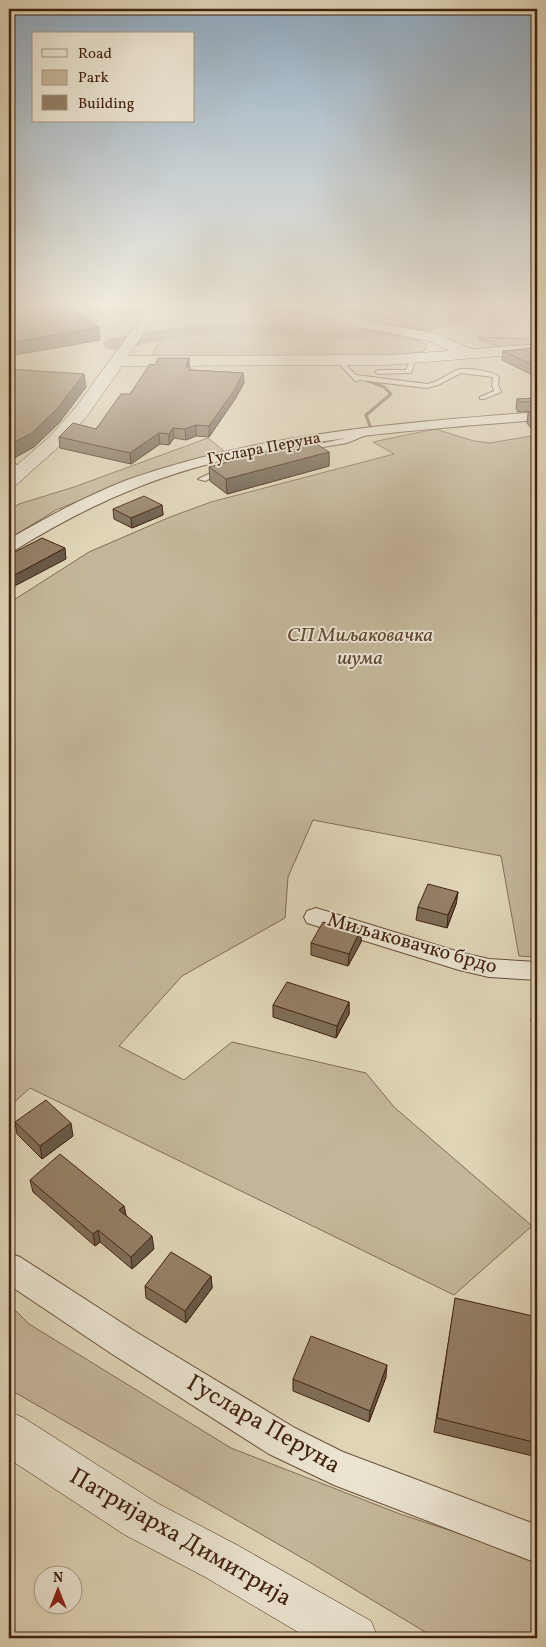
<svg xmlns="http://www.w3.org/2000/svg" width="546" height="1647" font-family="Vollkorn,serif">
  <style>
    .green { fill: #c4b69a; stroke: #836c54 }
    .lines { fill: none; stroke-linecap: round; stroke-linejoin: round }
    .stream { stroke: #806851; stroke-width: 3 }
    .river { fill: #aa977d; fill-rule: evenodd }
    .lane-casing { stroke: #694e39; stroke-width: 2 }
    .street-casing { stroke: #694e39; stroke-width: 2 }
    .secondary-casing { stroke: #42220f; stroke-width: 1 }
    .lane { fill: #eae3d0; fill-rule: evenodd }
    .street { fill: #eae3d0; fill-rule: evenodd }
    .secondary { fill: #eae3d0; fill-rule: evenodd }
    .rail-casing { stroke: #42220f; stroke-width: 3 }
    .rail { stroke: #eae3d0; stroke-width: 2; stroke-dasharray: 6; stroke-linecap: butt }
    .wall { fill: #7f6d58; stroke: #42220f }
    .shaded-wall { fill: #685947; stroke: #42220f }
    .building { fill: #947f66; stroke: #42220f }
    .labels { text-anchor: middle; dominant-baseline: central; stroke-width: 4; stroke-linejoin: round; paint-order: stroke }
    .far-street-label { font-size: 16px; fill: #42220f; stroke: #eae3d0 }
    .park-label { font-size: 20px; font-style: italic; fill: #624732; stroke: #eae3d0 }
    .street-label { font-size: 20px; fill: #42220f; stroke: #eae3d0 }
    .near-street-label { font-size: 24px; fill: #42220f; stroke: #eae3d0 }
  </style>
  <rect width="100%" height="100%" fill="#dfd4b6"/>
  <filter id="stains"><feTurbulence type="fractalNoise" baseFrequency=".004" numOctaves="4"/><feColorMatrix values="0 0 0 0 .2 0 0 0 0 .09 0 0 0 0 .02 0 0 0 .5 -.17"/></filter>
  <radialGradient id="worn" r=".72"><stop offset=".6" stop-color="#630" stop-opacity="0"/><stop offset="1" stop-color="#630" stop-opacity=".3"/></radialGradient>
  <g class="green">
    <polygon points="245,305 272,305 332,323 374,332 221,329 167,331 181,308"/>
    <path d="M324,305H461C448,317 431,322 414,325Z"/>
    <polygon points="208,331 382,334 420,341 427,345 424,351 409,354 360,357 150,357 165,335"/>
    <polygon points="479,337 537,339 537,346 497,350 494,345 478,338"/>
    <polygon points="435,429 474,441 490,443 537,435 537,957 519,956 501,856 313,820 288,877 285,918 182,976 119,1046 184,1080 232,1042 366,1073 394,1107 532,1226 454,1295 30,1088 9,1107 9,603 89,552 170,517 211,502 394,454 373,442"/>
    <polygon points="208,438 224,451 136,478 56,510 9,539 9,510 19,504 74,487"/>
    <polygon points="9,1304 29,1324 231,1448 400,1514 537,1559 537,1638 435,1638 311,1563 9,1389"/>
  </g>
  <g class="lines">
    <polyline class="stream" points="368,381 384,387 391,394 366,415 370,426"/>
    <path class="river" d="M461,305H481C445,356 265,333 206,335C175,337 143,344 112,350L105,348L103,344L105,340L112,338L179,327L207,325L358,328L404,325L427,321L449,314Z"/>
    <g class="lane-casing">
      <g id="lane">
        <polygon points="148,305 236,305 233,307 150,308 103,316 100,314"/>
        <polygon points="411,358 416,359 411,373 378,374 375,372 378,370 406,370"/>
        <path d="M341,360H345L348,367L356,375L427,384C438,382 446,375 457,370C464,367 494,371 499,377L498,385L501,392L484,399H480V397L494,391L492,385L493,377L461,373L438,385L427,388L359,380L356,382L342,367Z"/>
        <polygon points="368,429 371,429 371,433 347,443 305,450 301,448 342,439"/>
        <polygon points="9,463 27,467 28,469 24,471 9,467"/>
        <polygon points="219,469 226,471 205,481 198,479"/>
      </g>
    </g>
    <g class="street-casing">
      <g id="street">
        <path d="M537,412V420C408,431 257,439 136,488C93,505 54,526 15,550L9,551V539C47,517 86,496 127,480C259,433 399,423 537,412Z"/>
        <polygon points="316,908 459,952 489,959 537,962 537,980 489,977 459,970 307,923 304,917 307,911"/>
        <polygon points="9,1253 20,1257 136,1332 295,1428 343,1452 537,1525 537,1563 334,1485 269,1454 112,1354 9,1285"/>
      </g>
    </g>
    <g class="secondary-casing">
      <g id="secondary">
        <polygon points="150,305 164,305 128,356 388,355 449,351 433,342 369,329 292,308 290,305 312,305 371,321 437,334 472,349 537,344 537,353 388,365 122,366 88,415 61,445 16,485 9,487 9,472 49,437 76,407"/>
        <polygon points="9,1411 24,1418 157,1503 237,1545 371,1621 378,1638 308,1638 205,1577 125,1535 9,1459"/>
      </g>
    </g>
    <use href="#lane" class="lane"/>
    <use href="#street" class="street"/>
    <use href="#secondary" class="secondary"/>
    <g class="rail-casing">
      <g id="rail">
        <polyline points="9,307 19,305"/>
        <polyline points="9,316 56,305"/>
      </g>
    </g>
    <use href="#rail" class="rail"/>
  </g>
  <g class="wall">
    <polygon points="503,351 537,351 537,377 502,360"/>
    <polygon points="189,358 189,367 191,370 243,373 244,383 235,399 209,437 196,436 186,440 174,438 169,445 160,444 131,464 60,448 59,437 96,429 130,394 155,365"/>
    <polygon points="537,398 537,411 518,412 516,408 517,399"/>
    <polygon points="537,412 537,432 534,432 527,423 528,413"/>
    <polygon points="329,452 329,466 227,494 210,481 209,467"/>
    <polygon points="162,505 163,515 132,528 114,519 113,509"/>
    <polygon points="458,892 456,904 447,928 416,920 418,907"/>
    <polygon points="338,927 361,929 361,942 348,966 311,955 311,943"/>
    <polygon points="349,1002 349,1014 336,1038 273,1017 273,1005"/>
    <polygon points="534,1008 537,1008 537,1051 531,1020"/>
    <polygon points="15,1122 73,1136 42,1159 17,1134"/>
    <polygon points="30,1180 124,1206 126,1215 154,1249 132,1269 100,1242 95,1246 33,1192"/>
    <polygon points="211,1276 212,1288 186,1323 146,1298 145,1286"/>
    <polygon points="453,1313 537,1317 537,1457 434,1432"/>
    <polygon points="386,1377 369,1422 293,1391 293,1379"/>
  </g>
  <g class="shaded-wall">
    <polygon points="99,327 100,340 9,356 9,343"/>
    <polygon points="189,358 189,368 186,367"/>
    <polygon points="243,373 244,383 235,399 209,437 209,426"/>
    <polygon points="84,374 86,387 59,423 34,447 9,461 9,445"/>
    <polygon points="196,425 196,436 186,440 185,429"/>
    <polygon points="173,428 174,438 169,445 169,434"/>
    <polygon points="159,433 160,444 131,464 130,453"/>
    <polygon points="329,452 329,466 227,494 226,479"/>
    <polygon points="162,505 163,515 132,528 131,518"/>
    <polygon points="65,548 66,559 9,589 9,578"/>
    <polygon points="458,892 456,904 447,928 448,915"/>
    <polygon points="361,929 361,942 348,966 349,954"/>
    <polygon points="349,1002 349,1014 336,1038 337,1026"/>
    <polygon points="71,1123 73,1136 42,1159 40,1146"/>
    <polygon points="124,1206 126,1218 119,1210"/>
    <polygon points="98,1230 100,1242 95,1246 93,1234"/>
    <polygon points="152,1236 154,1249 132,1269 131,1257"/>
    <polygon points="211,1276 212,1288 186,1323 185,1311"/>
    <polygon points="387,1365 386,1377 369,1422 370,1411"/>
  </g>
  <g class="building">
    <polygon points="58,305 71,305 99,327 9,343 9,313"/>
    <polygon points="534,348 537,351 537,367 503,351"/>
    <polygon points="158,358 189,358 186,367 190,367 189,370 243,373 235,389 209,426 196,425 185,429 173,428 169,434 159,433 130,453 59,437 73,423 96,429 121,394 130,394 150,364 155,365"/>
    <polygon points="9,369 84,374 57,409 32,433 9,445"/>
    <polygon points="537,398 537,401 520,402 517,399"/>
    <polygon points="537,412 537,423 535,423 528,413"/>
    <polygon points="310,440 329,452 226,479 209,467"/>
    <polygon points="144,496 162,505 131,518 113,509"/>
    <polygon points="42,538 65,548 9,578 9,555"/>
    <polygon points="428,884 458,892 448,915 418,907"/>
    <polygon points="323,922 338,927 341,923 361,929 349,954 311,943"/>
    <polygon points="287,982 349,1002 337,1026 273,1005"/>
    <polygon points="534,1008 537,1008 537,1026"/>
    <polygon points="46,1100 71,1123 40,1146 15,1122"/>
    <polygon points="60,1154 124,1206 119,1210 152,1236 131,1257 98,1230 93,1234 30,1180"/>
    <polygon points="171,1252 211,1276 185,1311 145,1286"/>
    <polygon points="455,1298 537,1317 537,1443 437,1418"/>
    <polygon points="311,1336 387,1365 370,1411 293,1379"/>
  </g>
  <linearGradient id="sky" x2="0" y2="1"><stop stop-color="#8fa8bd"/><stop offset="0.57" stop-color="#f1ecde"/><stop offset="1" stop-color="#f1ecde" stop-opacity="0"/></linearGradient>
  <rect width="546" height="535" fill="url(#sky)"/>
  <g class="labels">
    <g class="far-street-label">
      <text transform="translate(264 449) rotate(-11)">Гуслара Перуна</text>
    </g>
    <g class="park-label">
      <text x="360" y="636">СП Миљаковачка<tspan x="360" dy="23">шума</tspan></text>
    </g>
    <g class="street-label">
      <text transform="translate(412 944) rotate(16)">Миљаковачко брдо</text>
    </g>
    <g class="near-street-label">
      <text transform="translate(263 1425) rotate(30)">Гуслара Перуна</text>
      <text transform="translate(180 1538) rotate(30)">Патријарха Димитрија</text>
    </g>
  </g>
  <rect width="546" height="1647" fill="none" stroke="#dfd4b6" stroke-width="30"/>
  <rect x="10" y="10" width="526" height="1627" fill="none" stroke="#42220f" stroke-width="2.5"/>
  <rect x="15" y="15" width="516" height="1617" fill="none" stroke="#42220f"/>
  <rect x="32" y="32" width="162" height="90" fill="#eae3d0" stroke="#a79683"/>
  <rect x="42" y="49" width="25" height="8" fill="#eae3d0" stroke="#a79683"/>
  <text x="78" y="58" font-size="15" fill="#42220f">Road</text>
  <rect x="42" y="70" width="25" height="15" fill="#c4b69a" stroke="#a79683"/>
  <text x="78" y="82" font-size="15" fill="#42220f">Park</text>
  <rect x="42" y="95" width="25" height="15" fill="#947f66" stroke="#a79683"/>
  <text x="78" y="108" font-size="15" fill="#42220f">Building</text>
  <g transform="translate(58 1590)"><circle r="24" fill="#eae3d0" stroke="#a79683"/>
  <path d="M0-4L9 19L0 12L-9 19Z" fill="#8f2418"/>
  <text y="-8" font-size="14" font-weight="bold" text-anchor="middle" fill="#42220f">N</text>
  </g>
  <rect width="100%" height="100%" filter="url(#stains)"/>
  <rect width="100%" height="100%" fill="url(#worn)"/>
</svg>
